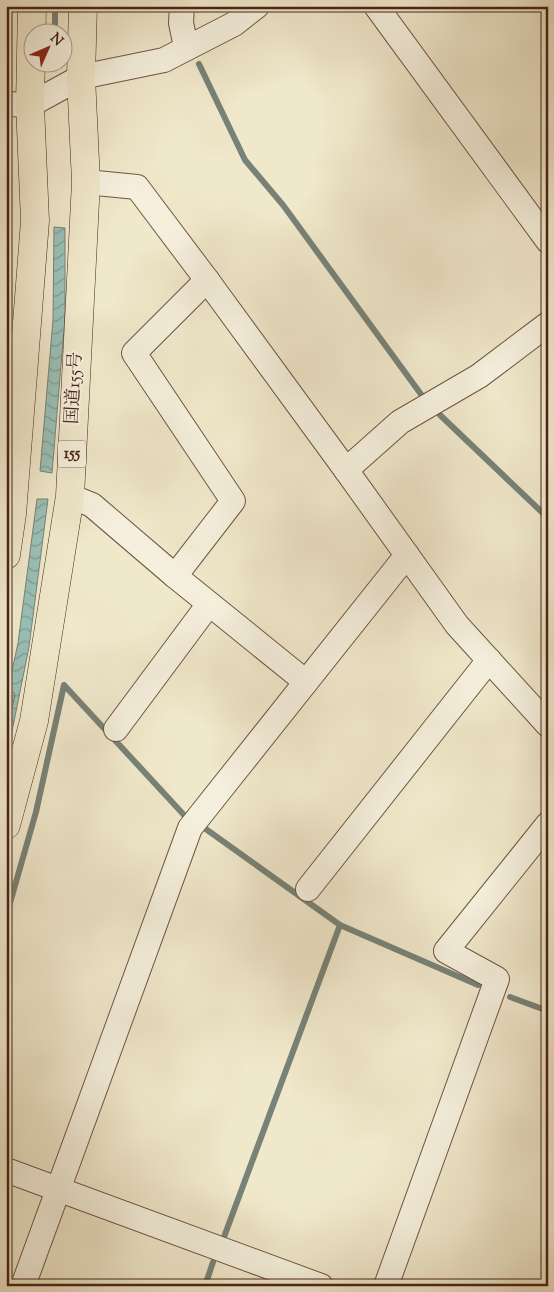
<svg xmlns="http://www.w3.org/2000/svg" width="554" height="1292" font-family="'Sorts Mill Goudy','Noto Serif JP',serif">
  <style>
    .water { fill: url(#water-waves); stroke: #788277 }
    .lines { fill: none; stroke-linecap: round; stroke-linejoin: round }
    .shore { stroke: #707267; stroke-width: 1 }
    .stream { stroke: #788277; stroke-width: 6 }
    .minor-casing { stroke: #705544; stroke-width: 26 }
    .highway-casing { stroke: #462417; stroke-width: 29 }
    .minor { stroke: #f5f0dd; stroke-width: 24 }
    .highway { stroke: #f0e8cb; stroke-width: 28 }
    .labels { text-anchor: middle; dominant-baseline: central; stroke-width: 4.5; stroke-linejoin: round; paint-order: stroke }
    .shield { fill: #f5f0dd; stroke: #7a6152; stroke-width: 1 }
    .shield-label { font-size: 16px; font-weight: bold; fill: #462417 }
    .street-label { font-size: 18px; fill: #462417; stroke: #f5f0dd }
  </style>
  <defs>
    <pattern id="water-waves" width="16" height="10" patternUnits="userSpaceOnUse" patternTransform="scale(1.25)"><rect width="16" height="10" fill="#9ac0b7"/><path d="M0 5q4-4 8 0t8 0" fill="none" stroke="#7f9c94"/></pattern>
  </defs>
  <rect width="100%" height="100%" fill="#f0e8cb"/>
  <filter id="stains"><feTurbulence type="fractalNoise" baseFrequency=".004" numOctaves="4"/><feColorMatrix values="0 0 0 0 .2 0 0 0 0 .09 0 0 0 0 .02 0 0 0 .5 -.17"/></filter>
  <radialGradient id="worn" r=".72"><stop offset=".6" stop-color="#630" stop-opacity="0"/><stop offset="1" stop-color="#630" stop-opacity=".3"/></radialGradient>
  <g class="water">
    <polygon points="54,227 65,228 65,317 52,473 40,471 53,320"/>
    <polygon points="37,499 48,499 29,647 6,761 6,699 18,643"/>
  </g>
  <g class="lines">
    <polyline class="shore" points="6,693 13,692 15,694 6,736"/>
    <g class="stream">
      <polyline points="55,32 55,6"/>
      <polyline points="199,64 245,160 283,205 423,397"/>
      <polyline points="440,415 548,518"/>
      <polyline points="203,827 340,925 478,985"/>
      <polyline points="6,917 36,812 64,685 184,815"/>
      <polyline points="510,997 548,1011"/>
      <polyline points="224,1237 340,925"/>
      <polyline points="205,1286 213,1262"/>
    </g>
    <g class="minor-casing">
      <g id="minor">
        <polyline points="182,6 181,23 186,47"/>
        <polyline points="376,6 548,241"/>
        <polyline points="6,104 30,105 81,77 164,60 234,24 257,6"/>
        <polyline points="86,182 137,187 207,280 346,470 457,625 548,725"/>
        <polyline points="346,470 400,422 479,376 548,324"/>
        <polyline points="70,496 92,505 175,576 306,682"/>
        <polyline points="175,576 233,501 134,353 207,280"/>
        <polyline points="116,729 209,604"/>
        <polyline points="308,889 489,660"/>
        <polyline points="6,1170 321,1286"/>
        <polyline points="23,1286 190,828 407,555"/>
        <polyline points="386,1286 497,979 446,951 548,824"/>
      </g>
    </g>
    <g class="highway-casing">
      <g id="highway">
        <polyline points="6,555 12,514 35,221 30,105 32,6"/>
        <polyline points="6,825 34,721 70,496 86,182 81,77 83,6"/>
      </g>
    </g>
    <use href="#minor" class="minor"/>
    <use href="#highway" class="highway"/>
  </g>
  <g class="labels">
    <rect class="shield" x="58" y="440.5" width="28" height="27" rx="4"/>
    <g class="shield-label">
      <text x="72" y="454">155</text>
    </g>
    <g class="street-label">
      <text transform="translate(75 388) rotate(-87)">国道155号</text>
    </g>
  </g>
  <rect width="554" height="1292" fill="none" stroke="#f0e8cb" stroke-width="25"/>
  <rect x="8" y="8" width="539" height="1277" fill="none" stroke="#462417" stroke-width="2.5"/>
  <rect x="12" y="12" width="529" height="1267" fill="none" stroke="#462417"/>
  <g transform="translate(48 48) rotate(45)"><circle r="24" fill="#f5f0dd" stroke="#af9e8e"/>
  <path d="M0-4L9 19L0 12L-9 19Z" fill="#8f2418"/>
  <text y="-8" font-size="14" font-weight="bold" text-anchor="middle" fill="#462417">N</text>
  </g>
  <rect width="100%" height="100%" filter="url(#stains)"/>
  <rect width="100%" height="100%" fill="url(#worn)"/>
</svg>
